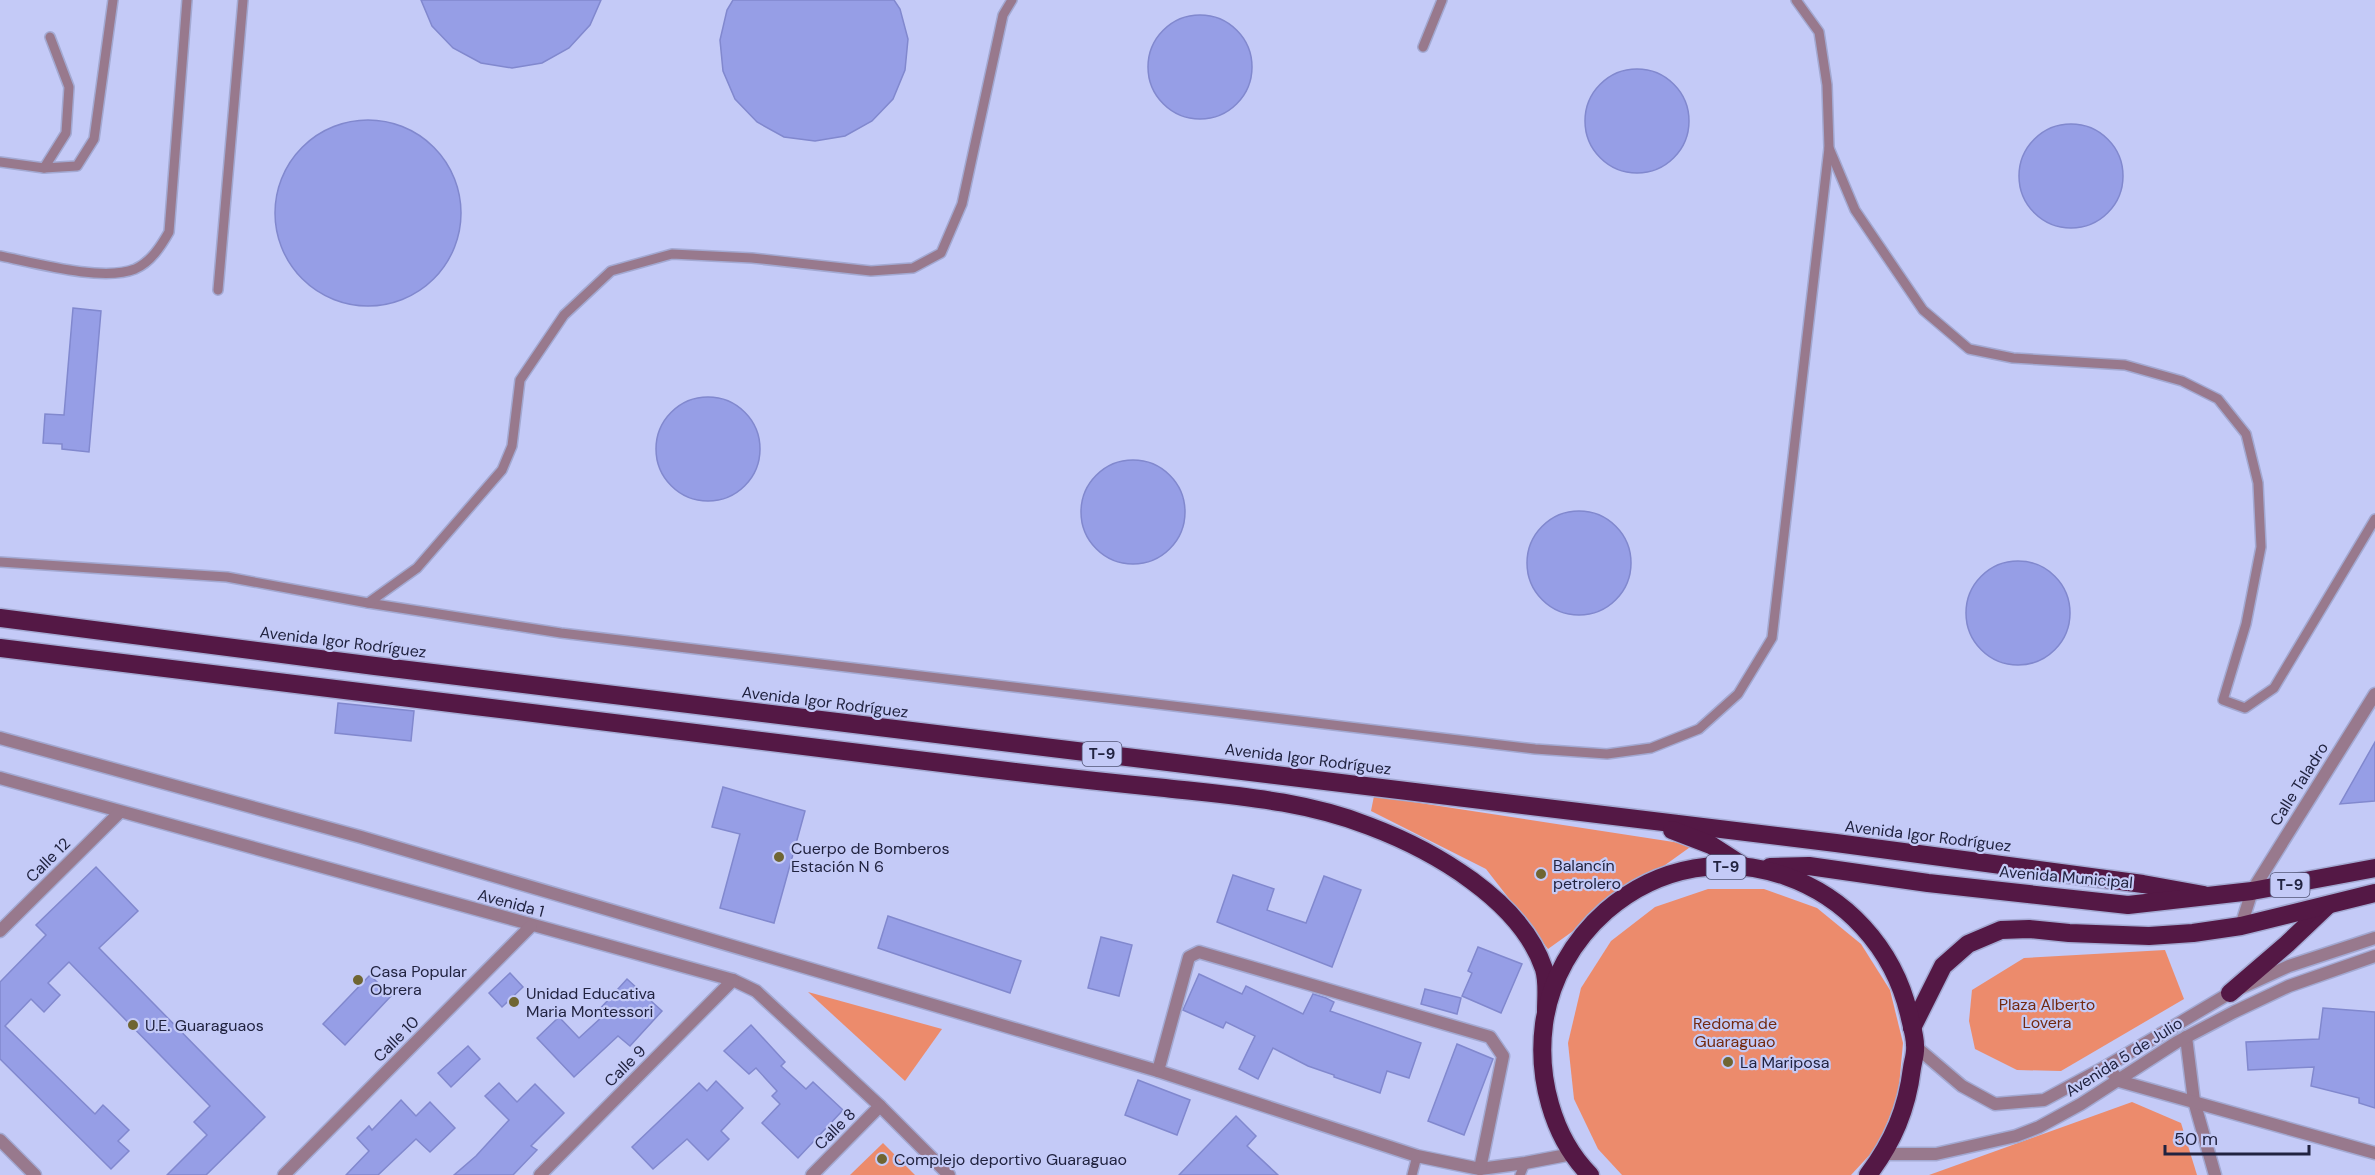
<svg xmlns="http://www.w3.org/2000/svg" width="2375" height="1175" font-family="'DM Sans',sans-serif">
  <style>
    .green { fill: #ec8b6c }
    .building { fill: #969ee6; stroke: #8188ce; stroke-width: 1.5 }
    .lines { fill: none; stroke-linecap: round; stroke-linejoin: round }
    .lane-casing { stroke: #a3a9d2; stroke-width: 12 }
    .street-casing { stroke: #a3a9d2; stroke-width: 15 }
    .highway-casing { stroke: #a3a9d2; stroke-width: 21 }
    .lane { stroke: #98798d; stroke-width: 9 }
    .street { stroke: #98798d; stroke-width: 12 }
    .highway { stroke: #541845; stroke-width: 18 }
    .poi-dot { fill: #6f6532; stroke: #c4caf7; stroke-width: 2 }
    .labels { text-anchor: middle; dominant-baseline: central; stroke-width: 4.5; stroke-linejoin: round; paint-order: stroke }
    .shield { fill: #c4caf7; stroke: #525577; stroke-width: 1.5 }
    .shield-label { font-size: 15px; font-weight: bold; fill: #212340 }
    .street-label { font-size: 16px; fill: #212340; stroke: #c4caf7 }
    .poi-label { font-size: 16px; fill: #212340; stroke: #c4caf7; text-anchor: start }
    .park-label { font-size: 16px; fill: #732a10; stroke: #c4caf7 }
  </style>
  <rect width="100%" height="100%" fill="#c4caf7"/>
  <g class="green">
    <polygon points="1374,796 1693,845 1548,949 1486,869 1371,811"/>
    <polygon points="1708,889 1764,889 1817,908 1861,944 1890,990 1903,1043 1898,1097 1877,1147 1851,1175 1622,1175 1598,1149 1574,1099 1568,1043 1581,988 1611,941 1655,907"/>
    <polygon points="2165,950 2184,999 2061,1071 2017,1070 1975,1049 1969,1021 1972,990 2024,958"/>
    <polygon points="808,992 942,1029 905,1081"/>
    <polygon points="2132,1102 2181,1123 2197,1175 1929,1175"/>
    <polygon points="883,1143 915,1175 850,1175"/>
  </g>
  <g class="building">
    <polygon points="421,0 601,0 590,25 569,48 542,63 512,68 481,63 453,48 432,26"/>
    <polygon points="733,0 894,0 900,9 908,39 905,70 893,99 872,121 845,136 815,141 784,137 757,122 735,99 723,71 720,40 727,10"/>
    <circle cx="1200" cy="67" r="52"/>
    <circle cx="1637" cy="121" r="52"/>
    <circle cx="368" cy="213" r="93"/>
    <circle cx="2071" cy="176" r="52"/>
    <polygon points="73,308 101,311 89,452 62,449 62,444 43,443 45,414 64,415"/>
    <circle cx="708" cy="449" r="52"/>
    <circle cx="1133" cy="512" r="52"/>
    <circle cx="1579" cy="563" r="52"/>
    <circle cx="2018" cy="613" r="52"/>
    <polygon points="338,703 414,711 411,741 335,733"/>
    <polygon points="2375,742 2375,801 2340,804"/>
    <polygon points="723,787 805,811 774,923 720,908 740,834 712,827"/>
    <polygon points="96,867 138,911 99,948 265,1117 206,1175 167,1175 207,1135 194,1122 210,1106 69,962 48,983 60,995 44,1012 31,999 5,1026 95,1114 103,1105 129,1130 118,1141 129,1151 111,1169 0,1059 0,982 46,935 36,925"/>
    <polygon points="1233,875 1274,889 1267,910 1306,923 1324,876 1361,890 1332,967 1217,922"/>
    <polygon points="888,916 1021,961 1010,993 878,948"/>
    <polygon points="1101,937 1132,945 1119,996 1088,988"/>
    <polygon points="1478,947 1522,964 1501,1013 1462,996 1472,973 1468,971"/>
    <polygon points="510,973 523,987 502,1007 489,993"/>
    <polygon points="1199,974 1242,994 1246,986 1303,1014 1313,994 1326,998 1334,1002 1330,1011 1421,1043 1409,1078 1387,1071 1380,1093 1334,1077 1334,1075 1308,1066 1273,1048 1258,1079 1239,1069 1255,1036 1226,1022 1223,1028 1183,1010"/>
    <polygon points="370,975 391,996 345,1045 323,1024"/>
    <polygon points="627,979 662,1011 630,1046 618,1036 574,1077 537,1038 559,1017 579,1038 603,1016 598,1011"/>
    <polygon points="1425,989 1461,998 1457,1014 1421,1004"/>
    <polygon points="2323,1008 2375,1012 2375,1108 2359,1103 2359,1098 2311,1086 2314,1067 2248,1070 2246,1042 2319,1039"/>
    <polygon points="751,1025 785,1062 781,1066 806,1089 813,1082 843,1110 798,1158 762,1123 780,1104 772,1096 777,1091 756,1068 749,1074 724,1051"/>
    <polygon points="1457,1044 1493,1059 1464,1135 1428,1121"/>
    <polygon points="468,1046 480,1059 451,1087 438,1073"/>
    <polygon points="1138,1080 1190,1100 1177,1135 1125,1115"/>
    <polygon points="716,1081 743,1108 721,1131 729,1139 708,1160 687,1139 653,1169 632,1147 699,1083 707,1091"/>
    <polygon points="499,1083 517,1102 535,1084 564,1113 531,1146 537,1150 513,1175 454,1175 476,1156 509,1120 485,1096"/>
    <polygon points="401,1100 416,1116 430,1102 455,1128 430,1152 416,1139 378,1175 346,1175 369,1151 357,1138 369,1126 372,1130"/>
    <polygon points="1236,1116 1256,1136 1247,1146 1278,1175 1179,1175"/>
  </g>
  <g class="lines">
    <g class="lane-casing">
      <g id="lane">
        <polyline points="1796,0 1819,32 1827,85 1829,148 1855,210 1923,310 1969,349 2013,358 2125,365 2182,381 2218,399 2246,434 2258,483 2261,547 2246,624 2223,700 2245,708 2274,688 2375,519"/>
        <polyline points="1423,47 1442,0"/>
        <polyline points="0,162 44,168 77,166 94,139 113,0"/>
        <polyline points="44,168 66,133 69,87 50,37"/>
        <path d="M0,256C35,263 103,282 135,269C151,262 161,246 169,232L187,0"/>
        <polyline points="218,290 243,0"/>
        <polyline points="0,562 227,577 368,603 561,633 1535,749 1607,754 1651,748 1699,729 1738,694 1772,638 1829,148"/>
        <polyline points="368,603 417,568 502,470 512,446 520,380 564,315 611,271 672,254 752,258 871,271 913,268 941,253 962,204 1003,15 1012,0"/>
        <polyline points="1412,1175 1417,1156"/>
        <polyline points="1520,1175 1525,1163"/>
      </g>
    </g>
    <g class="street-casing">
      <g id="street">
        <polyline points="0,738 361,837 1158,1071 1417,1156 1480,1169 1525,1163 1572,1154"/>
        <polyline points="0,778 733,980 756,991 880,1106 949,1175"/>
        <polyline points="2241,926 2252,891 2375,694"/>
        <polyline points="0,931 120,812"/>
        <polyline points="2186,1037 2194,1101 2215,1175"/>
        <polyline points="1915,1046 1962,1086 1995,1104 2044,1100 2107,1066 2230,993 2289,966 2375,938"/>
        <polyline points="2107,1066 2119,1081 2375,1153"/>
        <polyline points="1158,1071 1189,957 1199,952 1490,1037 1503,1056 1480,1169"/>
        <polyline points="0,1140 35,1175"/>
        <polyline points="1884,1154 1936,1154 2016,1136 2039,1127 2081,1104 2177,1042 2234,1012 2289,986 2375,956"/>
        <polyline points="284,1175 531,926"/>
        <polyline points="540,1175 733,980"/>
        <polyline points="812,1175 880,1106"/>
      </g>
    </g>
    <g class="highway-casing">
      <g id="highway">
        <polyline points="0,618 375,666 1836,843 2143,884 2204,895"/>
        <path d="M0,648C317,687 633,725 950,764C1022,773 1093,781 1165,788C1235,796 1303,800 1369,826C1433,850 1521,900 1544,969C1548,982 1546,997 1546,1011"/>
        <polyline points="1672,830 1711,845 1745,867"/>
        <polyline points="1770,867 1809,866 1928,883 2128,905 2252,891 2375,868"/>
        <polyline points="2230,993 2287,944 2327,906"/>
        <polyline points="1912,1028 1943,966 1968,944 2001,930 2029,929 2069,933 2149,936 2193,933 2241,926 2375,893"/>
        <path d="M1590,1175C1552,1137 1537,1076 1544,1024C1550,980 1573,940 1606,911C1714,817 1877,878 1909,1014C1911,1024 1915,1035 1915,1045C1916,1053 1913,1061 1912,1068C1907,1109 1893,1142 1868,1175"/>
      </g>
    </g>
    <use href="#lane" class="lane"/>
    <use href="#street" class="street"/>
    <use href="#highway" class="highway"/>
  </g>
  <g class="poi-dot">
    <circle cx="779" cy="857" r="6"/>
    <circle cx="1541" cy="874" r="6"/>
    <circle cx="358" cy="980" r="6"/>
    <circle cx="514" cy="1002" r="6"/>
    <circle cx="133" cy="1025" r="6"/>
    <circle cx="1728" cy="1062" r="6"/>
    <circle cx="882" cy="1159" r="6"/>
  </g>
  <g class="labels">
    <g class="shield">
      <rect x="1082.5" y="742" width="39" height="24" rx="4.5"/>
      <rect x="1706.5" y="855" width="39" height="24" rx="4.5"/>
      <rect x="2270.5" y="873" width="39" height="24" rx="4.5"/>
    </g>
    <g class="shield-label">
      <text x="1102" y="754">T-9</text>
      <text x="1726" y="867">T-9</text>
      <text x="2290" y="885">T-9</text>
    </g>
    <g class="street-label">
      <text transform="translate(343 642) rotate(7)">Avenida Igor Rodríguez</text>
      <text transform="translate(825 702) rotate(7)">Avenida Igor Rodríguez</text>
      <text transform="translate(1308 759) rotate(7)">Avenida Igor Rodríguez</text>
      <text transform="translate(2299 784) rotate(-58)">Calle Taladro</text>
      <text transform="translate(1928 836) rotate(7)">Avenida Igor Rodríguez</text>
      <text transform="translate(48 860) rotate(-45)">Calle 12</text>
      <text transform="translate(2066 877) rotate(5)">Avenida Municipal</text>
      <text transform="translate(511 903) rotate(15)">Avenida 1</text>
      <text transform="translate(396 1039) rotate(-45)">Calle 10</text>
      <text transform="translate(2124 1057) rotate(-32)">Avenida 5 de Julio</text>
      <text transform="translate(625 1066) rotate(-45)">Calle 9</text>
      <text transform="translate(835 1129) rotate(-45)">Calle 8</text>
    </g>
    <g class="poi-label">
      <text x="791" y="848">Cuerpo de Bomberos<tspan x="791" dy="18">Estación N 6</tspan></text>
      <text x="1553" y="865">Balancín<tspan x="1553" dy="18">petrolero</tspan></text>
      <text x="370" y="971">Casa Popular<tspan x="370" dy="18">Obrera</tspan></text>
      <text x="526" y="993">Unidad Educativa<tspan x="526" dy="18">Maria Montessori</tspan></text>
      <text x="145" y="1025">U.E. Guaraguaos</text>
      <text x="1740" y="1062">La Mariposa</text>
      <text x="894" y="1159">Complejo deportivo Guaraguao</text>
    </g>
    <g class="park-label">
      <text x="2047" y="1004">Plaza Alberto<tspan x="2047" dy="18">Lovera</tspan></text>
      <text x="1735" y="1023">Redoma de<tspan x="1735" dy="18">Guaraguao</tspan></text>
    </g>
  </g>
  <path d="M2165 1145v9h144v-9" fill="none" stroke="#212340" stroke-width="3"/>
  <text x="2174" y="1145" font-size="18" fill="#212340" stroke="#c4caf7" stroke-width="4.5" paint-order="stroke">50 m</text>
</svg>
